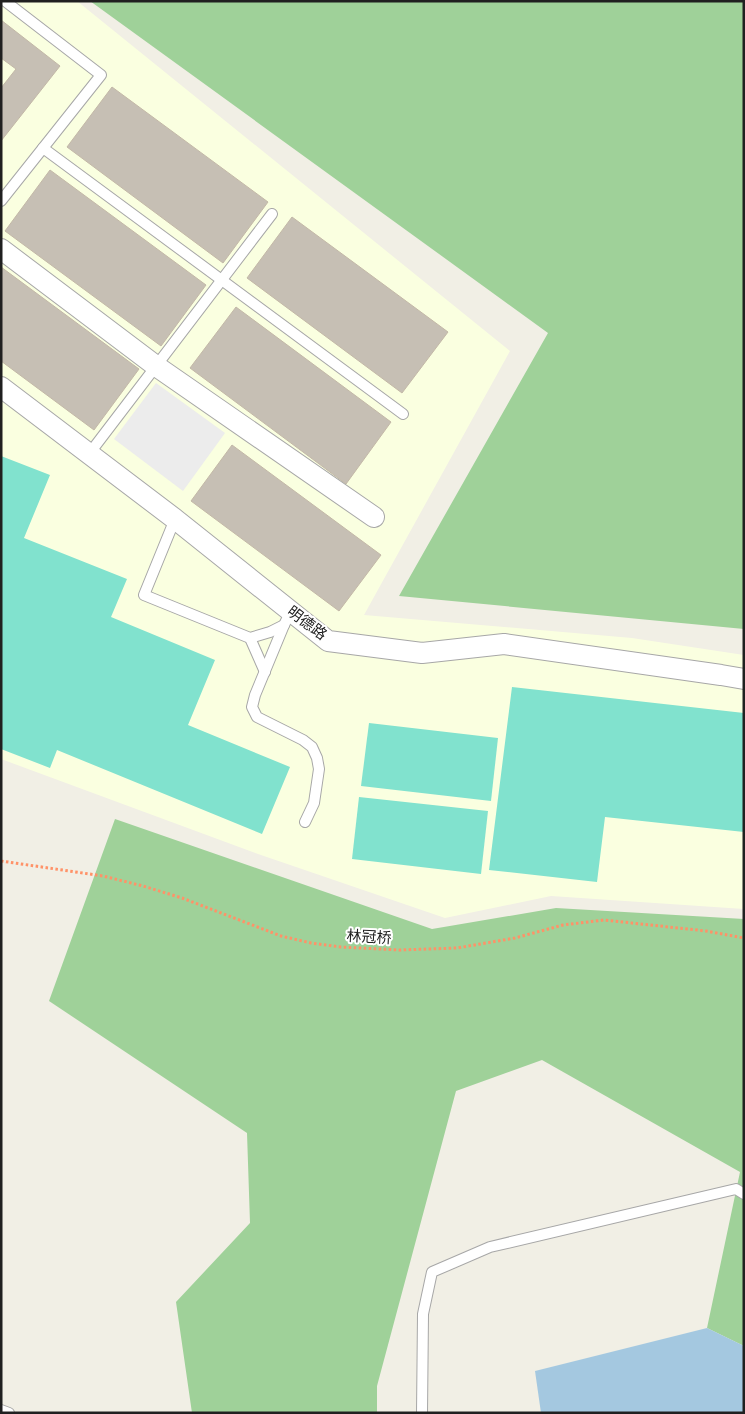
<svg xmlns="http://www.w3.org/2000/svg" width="745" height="1414" font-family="'Fira Sans Condensed','Noto Sans SC',sans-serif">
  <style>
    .education { fill: #faffe0 }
    .forest { fill: #9fd199 }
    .pitch { fill: #81e2ce }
    .parking { fill: #ececec }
    .water { fill: #a4c8e0 }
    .building { fill: #c6bfb4; stroke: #c3b8a7 }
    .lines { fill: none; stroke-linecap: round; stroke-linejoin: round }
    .service-casing { stroke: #a7a7a7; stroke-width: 12 }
    .minor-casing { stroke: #a7a7a7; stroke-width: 22 }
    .path { stroke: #ff9268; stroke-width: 3; stroke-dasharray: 2.5 2.5; stroke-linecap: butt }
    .service { stroke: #fff; stroke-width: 10 }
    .minor { stroke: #fff; stroke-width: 20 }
    .labels { text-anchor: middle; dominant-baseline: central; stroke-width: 4; stroke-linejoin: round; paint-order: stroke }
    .street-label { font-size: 15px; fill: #202020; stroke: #fff }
  </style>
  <rect width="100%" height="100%" fill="#f1efe5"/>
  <polygon class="education" points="1,1 77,1 510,351 364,615 632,638 744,655 744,909 551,896 445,918 258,854 1,759"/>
  <g class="forest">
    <polygon points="90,1 744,1 744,629 399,596 548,333"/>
    <polygon points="115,819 432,929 556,908 744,919 744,1346 707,1328 740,1172 542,1060 456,1091 377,1386 377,1413 192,1413 176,1302 250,1223 247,1133 49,1001"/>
  </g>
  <g class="pitch">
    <polygon points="1,456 50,475 24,538 127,579 111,617 215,660 188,725 290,767 262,834 57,750 50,768 1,749"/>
    <polygon points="512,687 744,713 744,832 605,817 597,882 489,870"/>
    <polygon points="369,723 498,738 491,801 361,786"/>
    <polygon points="359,797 488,811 481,874 352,859"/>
  </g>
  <polygon class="parking" points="156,383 225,433 183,491 114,439"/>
  <polygon class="water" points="707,1328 744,1346 744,1413 541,1413 535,1371"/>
  <g class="building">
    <polygon points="1,20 60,66 1,141 1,88 16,69 1,58"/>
    <polygon points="112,87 268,202 223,263 67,147"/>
    <polygon points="50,170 206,285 161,346 5,231"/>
    <polygon points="292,217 448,332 402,393 247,278"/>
    <polygon points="1,267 139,369 94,430 1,361"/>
    <polygon points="236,307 391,422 346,484 190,368"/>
    <polygon points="232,445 381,555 339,611 191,501"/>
  </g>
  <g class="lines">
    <g class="service-casing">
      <g id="service">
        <polyline points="43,148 403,414"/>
        <polyline points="1,201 101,75 5,1"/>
        <polyline points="89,454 272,214"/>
        <polyline points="175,519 144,595 250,638 270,632 284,625 291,611"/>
        <polyline points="284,625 255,695 252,707 257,717 303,740 312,747 317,758 319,769 314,803 305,822"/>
        <polyline points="250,638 265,672"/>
        <polyline points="1,1410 9,1413"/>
        <polyline points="422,1413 423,1314 432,1272 490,1247 736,1189 744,1194"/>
      </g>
    </g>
    <g class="minor-casing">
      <g id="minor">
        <polyline points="1,249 156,366 374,517"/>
        <polyline points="1,387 175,519 328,641 422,653 504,644 721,675 744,679"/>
      </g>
    </g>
    <polyline class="path" points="1,861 103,876 143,886 182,898 281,936 311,943 341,947 400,950 457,948 515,938 563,925 604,920 706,931 744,938"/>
    <use href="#service" class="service"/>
    <use href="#minor" class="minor"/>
  </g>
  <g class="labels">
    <g class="street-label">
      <text transform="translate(307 623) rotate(37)">明德路</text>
      <text transform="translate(369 937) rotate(3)">林冠桥</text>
    </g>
  </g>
  <rect width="745" height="1414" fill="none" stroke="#202020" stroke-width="5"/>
</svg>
